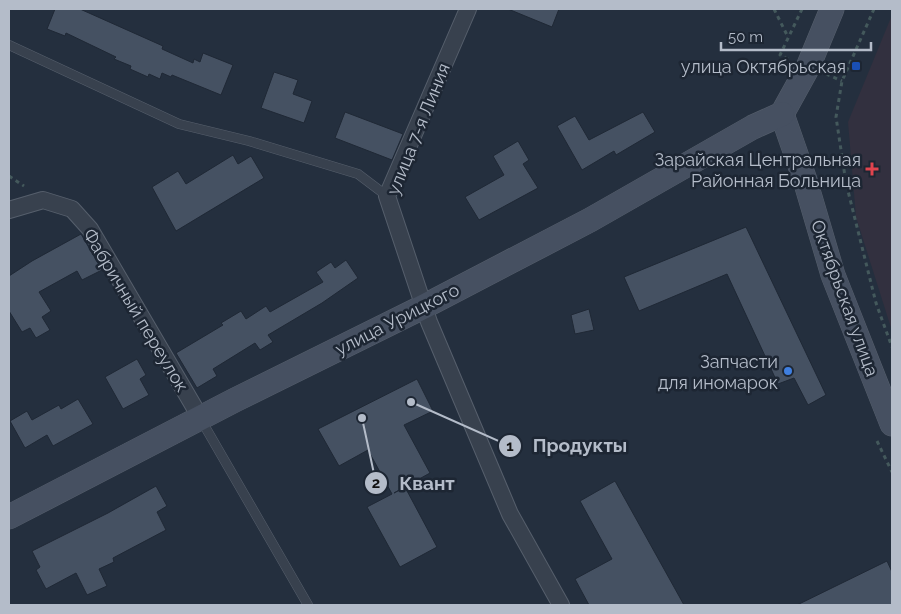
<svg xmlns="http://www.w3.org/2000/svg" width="901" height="614" font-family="Raleway,sans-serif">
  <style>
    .medical { fill: #32303f }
    .building { fill: #455162; stroke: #1f2835 }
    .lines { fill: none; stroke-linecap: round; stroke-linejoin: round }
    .lane-casing { stroke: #565f6c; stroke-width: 10 }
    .street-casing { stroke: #565f6c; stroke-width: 18 }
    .secondary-casing { stroke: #565f6c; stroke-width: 25 }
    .path { stroke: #44595c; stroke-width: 3; stroke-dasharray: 4 4; stroke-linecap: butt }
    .lane { stroke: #38414e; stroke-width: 9 }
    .street { stroke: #38414e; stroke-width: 16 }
    .secondary { stroke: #465061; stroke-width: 24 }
    .transit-dot { fill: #1a4fb4; stroke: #1d2633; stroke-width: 2 }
    .health-dot { fill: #e0444e; stroke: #1d2633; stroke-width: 2 }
    .shop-dot { fill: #3f7fe0; stroke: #1d2633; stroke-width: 2 }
    .labels { text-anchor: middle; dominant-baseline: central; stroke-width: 5; stroke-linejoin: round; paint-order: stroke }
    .poi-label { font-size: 18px; fill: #b4bcc9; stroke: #1d2633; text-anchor: end }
    .street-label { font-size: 18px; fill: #b4bcc9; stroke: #1d2633 }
    .leader { fill: none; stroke: #b4bcc9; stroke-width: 2 }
    .callout-dot { fill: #b4bcc9; stroke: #1d2633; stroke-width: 2 }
    .mark-label { font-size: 15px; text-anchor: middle; font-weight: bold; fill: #111 }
    .callout-label { font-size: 19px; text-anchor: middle; font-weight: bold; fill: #b4bcc9; stroke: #1d2633; stroke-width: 5; stroke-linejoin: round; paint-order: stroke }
  </style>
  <rect width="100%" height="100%" fill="#242f3e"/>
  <polygon class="medical" points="892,15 892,331 856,217 848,122"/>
  <g class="building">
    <polygon points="55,9 80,9 163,46 162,49 193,63 194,59 200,62 203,53 233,65 221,95 172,75 171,77 162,73 160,79 149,74 148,77 130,69 131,66 114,59 116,57 66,33 65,36 47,29"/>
    <polygon points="508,9 559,9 552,27"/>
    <polygon points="274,72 298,80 293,94 312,101 304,123 261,108"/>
    <polygon points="345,112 403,134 392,160 335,138"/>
    <polygon points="643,112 655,132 616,155 614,151 582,170 557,126 575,116 589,140"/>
    <polygon points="518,141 529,160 523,164 538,188 479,220 465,197 504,175 493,156"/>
    <polygon points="233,155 238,164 251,156 264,178 176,231 152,187 178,171 186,184"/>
    <polygon points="746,227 826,395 808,405 794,378 778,384 727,274 639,311 624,277"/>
    <polygon points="81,234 102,270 82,280 77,271 39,292 51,311 42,317 50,330 36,338 30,328 22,332 9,311 9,276 32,261"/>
    <polygon points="346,260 358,278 322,303 268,335 273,342 260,350 255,343 213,369 217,376 197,388 176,353 223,325 221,323 241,311 246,319 266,306 270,312 323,282 316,272 331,262 335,268"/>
    <polygon points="589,309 594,330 575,334 571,315"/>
    <polygon points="137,359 146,375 140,379 149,395 123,409 105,377"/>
    <polygon points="417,379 433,411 404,425 430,473 394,493 405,487 437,547 400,567 367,507 392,494 368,450 339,466 318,429"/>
    <polygon points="78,399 93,424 53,446 47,435 25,448 10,421 27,411 32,420 59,405 61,409"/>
    <polygon points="615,481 684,605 589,605 575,579 612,559 580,501"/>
    <polygon points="156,486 167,506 157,512 166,530 113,558 114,562 99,569 107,586 87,595 76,573 46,589 36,570 40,567 32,551 108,513"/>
    <polygon points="887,561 892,572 892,605 797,605"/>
  </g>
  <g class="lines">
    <g class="lane-casing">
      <g id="lane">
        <polyline points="9,45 179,124 249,141 358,174 387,196"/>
        <polyline points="200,418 308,605"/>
      </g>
    </g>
    <g class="street-casing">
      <g id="street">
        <polyline points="468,9 387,196 429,322 510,514 561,605"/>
        <polyline points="9,210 43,200 72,209 90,229 200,417"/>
      </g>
    </g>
    <g class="secondary-casing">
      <g id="secondary">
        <polyline points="782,114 805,180 833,275 892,424"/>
        <polyline points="782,114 808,67 832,9"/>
        <polyline points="9,517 235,400 425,306 590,220 753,127 782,114"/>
      </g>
    </g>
    <g class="path">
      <polyline points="774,9 788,37"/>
      <polyline points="874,9 842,81 836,117 846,183 876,303 892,347"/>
      <polyline points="788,59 780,55 802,9"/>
      <polyline points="826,74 842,81"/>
      <polyline points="9,176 24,186"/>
      <polyline points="877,441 892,472"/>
    </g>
    <use href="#lane" class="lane"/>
    <use href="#street" class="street"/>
    <use href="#secondary" class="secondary"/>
  </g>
  <rect class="transit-dot" x="851" y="61" width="10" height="10" rx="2.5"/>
  <path class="health-dot" d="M869.5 161.5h5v5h5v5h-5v5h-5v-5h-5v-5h5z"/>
  <circle class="shop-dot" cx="788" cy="371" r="5"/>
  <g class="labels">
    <g class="poi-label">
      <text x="846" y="66">улица Октябрьская</text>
      <text x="861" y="159">Зарайская Центральная<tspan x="861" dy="21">Районная Больница</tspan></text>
      <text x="778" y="361">Запчасти<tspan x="778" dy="21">для иномарок</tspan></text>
    </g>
    <g class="street-label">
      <text transform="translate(418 129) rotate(-68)">улица 7-я Линия</text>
      <text transform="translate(845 298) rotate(70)">Октябрьская улица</text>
      <text transform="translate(136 310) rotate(59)">Фабричный переулок</text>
      <text transform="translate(397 319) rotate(-27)">улица Урицкого</text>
    </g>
  </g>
  <path class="leader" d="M411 402L510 446M362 418L376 483"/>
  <g class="callout-dot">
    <circle cx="411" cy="402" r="5"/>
    <circle cx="362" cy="418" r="5"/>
    <circle cx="510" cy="446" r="12"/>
    <circle cx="376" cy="483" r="12"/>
  </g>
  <g class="mark-label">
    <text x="510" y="451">1</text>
    <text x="376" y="488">2</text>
  </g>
  <g class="callout-label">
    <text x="580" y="452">Продукты</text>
    <text x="427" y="490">Квант</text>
  </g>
  <rect width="901" height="614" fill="none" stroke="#b4bcc9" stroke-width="20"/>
  <path d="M721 42v8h150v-8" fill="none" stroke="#b4bcc9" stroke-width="2.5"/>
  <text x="728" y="42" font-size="15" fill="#b4bcc9" stroke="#1d2633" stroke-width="4" paint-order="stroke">50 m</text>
</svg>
